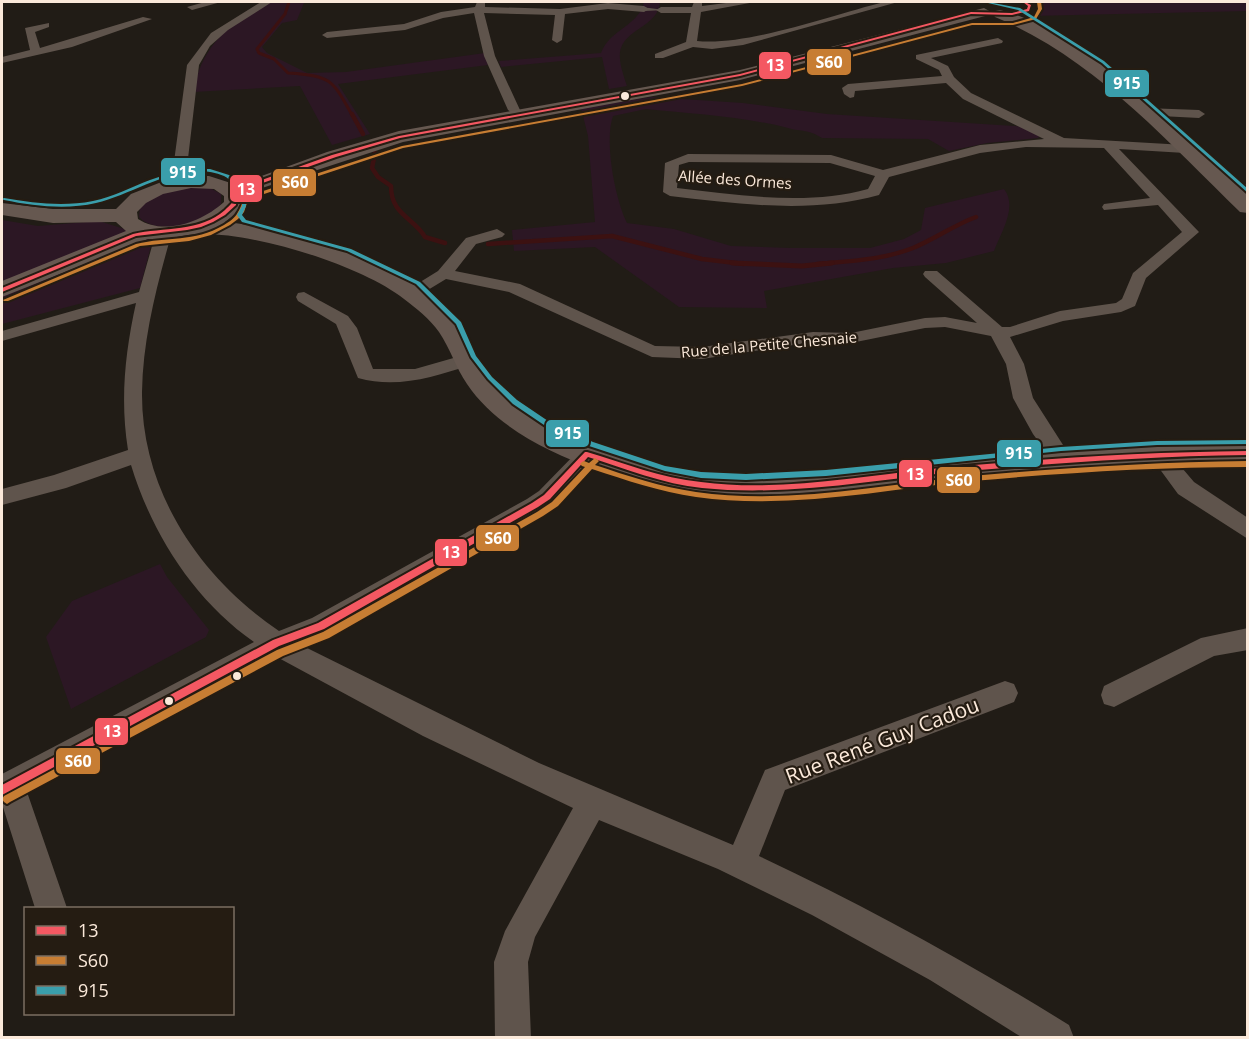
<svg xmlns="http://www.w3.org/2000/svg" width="1249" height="1039" font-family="'Open Sans',sans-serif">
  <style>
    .green { fill: #2c1724 }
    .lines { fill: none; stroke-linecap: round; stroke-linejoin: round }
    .stream-far2 { stroke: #3c1111; stroke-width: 3 }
    .stream-far1 { stroke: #3c1111; stroke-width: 4.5 }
    .stream { stroke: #3c1111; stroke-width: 5 }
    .pedestrian { fill: #5f544c; fill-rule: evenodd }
    .minor { fill: #5f544c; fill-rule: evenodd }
    .secondary { fill: #665850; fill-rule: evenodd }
    .bus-1-casing { stroke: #251c12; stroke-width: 4 }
    .bus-2-casing { stroke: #251c12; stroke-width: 4 }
    .bus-3-casing { stroke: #251c12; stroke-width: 4 }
    .bus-1 { fill: #f45862; fill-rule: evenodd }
    .bus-2 { fill: #c77d33; fill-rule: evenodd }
    .bus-3 { fill: #3a9eab; fill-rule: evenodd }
    .bus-dot { fill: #fbe9da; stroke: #251c12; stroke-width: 2 }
    .labels { text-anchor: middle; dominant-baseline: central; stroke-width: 4.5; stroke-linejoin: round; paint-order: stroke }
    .far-street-label { font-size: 15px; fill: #fbe9da; stroke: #251c12 }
    .near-street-label { font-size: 21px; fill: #fbe9da; stroke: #251c12 }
    .line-badge { stroke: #251c12; stroke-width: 2 }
    .badge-label { font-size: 16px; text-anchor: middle; font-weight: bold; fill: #fff }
  </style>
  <rect width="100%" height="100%" fill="#211c16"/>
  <g class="green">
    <path d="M272,2H311L304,3L297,20L282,23L262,47L267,53L307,73L346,72L485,53L488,65L338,84L370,134L332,145L300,86L193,92C202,45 230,21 272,2Z"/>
    <path d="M644,2H660C658,26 628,28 621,48C617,59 624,76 627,86L609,89L602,57L501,67L499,61L601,53C611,28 639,26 644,2Z"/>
    <polygon points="1036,2 1247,2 1248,11 1031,16 1042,6"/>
    <path d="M652,97L743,103L827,114L1028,127L1040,135L1038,138L987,143L949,151L928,139L822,138C808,129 802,132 788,128C741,116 693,114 646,109L613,116C604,141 615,199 627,223L674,229L731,246L790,248H870L904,239L921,230L925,208L1004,189C1018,207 1001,232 994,251L946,263L893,268L764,291L767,308L679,307L595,247L514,251L512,230L595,222L588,136L581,108Z"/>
    <path d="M181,188H210L221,194V204C206,223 158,237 139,217L140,207L151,197Z"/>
    <polygon points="2,220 38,226 99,221 153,238 140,288 2,324"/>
    <polygon points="160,564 167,577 209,630 206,637 71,709 46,637 72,601"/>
  </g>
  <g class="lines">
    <path class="stream-far2" d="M289,2L285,14L257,49L259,53L274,59L288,73C331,76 332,79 352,115"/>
    <g class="stream-far1">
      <polyline points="352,114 363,134"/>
      <path d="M375,153L372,168L378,177L391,186C391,215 413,217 425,237L445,243"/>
      <polyline points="488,244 612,236 702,259 744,264"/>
      <path d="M817,264C850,261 882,260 913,248C935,239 954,225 976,217"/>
    </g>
    <polyline class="stream" points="732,263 802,266 832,263"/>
    <polygon class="pedestrian" points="641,7 665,10 644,11"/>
    <g class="minor">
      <polygon points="205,2 221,2 192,10 187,7"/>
      <polygon points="261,2 272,2 228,30 210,46 199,65 185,184 178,188 173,187 171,184 187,65 211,33"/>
      <polygon points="477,2 485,2 485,7 560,9 608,3 644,6 649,9 644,12 608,9 565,14 562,40 557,43 552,40 555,15 484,13 495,56 520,110 514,114 508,110 484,56 474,13 443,18 405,30 327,38 322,35 327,32 404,24 441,12 475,7"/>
      <path d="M694,2H702V6L734,2H755L701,12L697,41C748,46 832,15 884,2H898L743,45L712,49L693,47L663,58H655V54L686,42L691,13H661L656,10L661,7H692Z"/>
      <polygon points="143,17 152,19 72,47 2,63 2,57 30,50 25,28 49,23 49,27 35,32 40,48"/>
      <path d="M998,38L1003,41L1002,43L931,58L948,66L954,77L971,93L1064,138L1185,145L1192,149L1185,153L1119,149L1199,232L1146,278L1135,306L1121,312L1063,321L1010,337L1024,364L1033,398L1072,459L1069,464L1062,466L1055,464L1033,434L1013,398L1006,364L991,336L945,327L925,328L851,343L813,342L702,359L652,357L509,292L446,279L418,296H406L404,292L438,271L466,238L497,229L505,234L502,237L476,244L455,271L520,284L655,346L702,347L813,332L851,333L925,318L945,317L977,323L925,277L923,274L925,271H937L1002,327H1010L1060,311L1116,303L1122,299L1133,273L1182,232L1158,205L1104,210L1102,207L1104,204L1150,198L1104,148L1026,147L980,153L889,177L879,195C812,214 738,204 670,196L663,192L665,163L688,154L831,155L883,170L980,145L1044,139L963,99L946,83L855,91L854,97L850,98L844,94L842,88L848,84L942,76L939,70L916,59V55ZM689,162L830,163L875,176L868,189C808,206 738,195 677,188L679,165Z"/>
      <polygon points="1145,108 1199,110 1205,114 1199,118 1141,115 1139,112"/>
      <polygon points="1227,184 1248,184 1248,192 1222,191 1222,185"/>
      <path d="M164,227L172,232C157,285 143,337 142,392C141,490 199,577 279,631L312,618L527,499L539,491L580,449L587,447L594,449L597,454L594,459L555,503L543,511L330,634L301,645L539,763L733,845L765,770L1005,681L1014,684L1018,693L1014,702L785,790L759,856C866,906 969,963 1069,1025L1074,1038H1023L930,980L812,915L718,869L599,820L535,937L528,962L531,1038H495L494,962L505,931L573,808L423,736L275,656L27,792L67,908H35L2,804V774L254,642C194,600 152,534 131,465L66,488L2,505V489L54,475L128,450C120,400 125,353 136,303L2,341V331L139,292L156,232Z"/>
      <path d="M304,292L348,316L357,328L373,369H415L464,355L473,361L471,365C433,377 397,389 358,378L336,324L298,301L296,297L298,293Z"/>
      <polygon points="1158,446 1165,448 1194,482 1248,518 1248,539 1178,494 1148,453 1151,448"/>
      <polygon points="1248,628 1248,650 1214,656 1114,707 1104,704 1101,695 1104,686 1201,638"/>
    </g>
    <g class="secondary">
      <path d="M984,8L991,12L989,15L740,80L403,142L262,188L245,198L242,209L225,222C293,228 406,265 453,316C468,332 474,354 487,372C512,408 557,431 597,446C724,496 861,468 992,455C1077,446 1162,443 1248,442V464C1162,464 1076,468 991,477C855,492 727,516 595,469C548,452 496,427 467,384C456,368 450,348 439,332C430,319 416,308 404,299C361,265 256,233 201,234C183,234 167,241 148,239L2,297V281L126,231L116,222H111L53,223L2,215V203L53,209H116L131,194L164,181L191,176H209L237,185L327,152L399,131L740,70ZM191,188L214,189L224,196V202C202,222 164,236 138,219L137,212L146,203L163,194Z"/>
      <path d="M1000,10C1087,31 1182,134 1248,195V213L1240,212C1165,139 1093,58 995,17L993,14L995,11Z"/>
    </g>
    <g class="bus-1-casing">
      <g id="bus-1">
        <path d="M1023,2H1025L1031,5L1029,11L1012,15L971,14L740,76L400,138L336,157L257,185L237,196L236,205L225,215L213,222L201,227L187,230L136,236L2,292V288L133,234C163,227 201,232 225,210C225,210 231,204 232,203C233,200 233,197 233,194L253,183L332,155L399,136L740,74L971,12L1012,13L1027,9L1028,6Z"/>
        <path d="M1248,451V455C1153,456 1059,463 966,471C878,479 790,497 702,488C663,484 626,469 588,457L550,499L538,507L324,629L279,646L2,795V785L273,640L318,623L532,503L544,495L585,452H587C624,463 661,478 701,482C777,492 855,477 931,469C1036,459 1142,452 1248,451Z"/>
      </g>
    </g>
    <g class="bus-2-casing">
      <g id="bus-2">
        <path d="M1037,2H1041L1042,9L1036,19L1013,25H972L742,86L403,148L261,195L247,203L244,212L238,219L230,225L211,235L189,241L140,246L8,301H4L3,300L136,244C168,236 193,243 224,225C229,222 235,218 238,212C241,208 241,203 245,200C248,197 253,195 257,193L402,146L742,84L972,23H1013L1034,17L1038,9Z"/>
        <path d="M595,458L599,461L595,465C628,476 661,487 696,492C787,505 880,485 971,476C1063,468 1155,462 1248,461V467C1155,467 1063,473 972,481C881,490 788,510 696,497C660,492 626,480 592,469L558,506L543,516L329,638L283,656L10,802L7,804L4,802L2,799L4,796L277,650L323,632L537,512L552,502L585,467L582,466L580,464L582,462L584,461L589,463Z"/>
      </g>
    </g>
    <g class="bus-3-casing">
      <g id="bus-3">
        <polygon points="988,2 1020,8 1104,61 1248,189 1248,193 1102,63 1018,10 988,3"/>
        <path d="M191,169H210L229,175L246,189V206L242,215L246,220L351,249L420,282L461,322L476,356L492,377L517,400L551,423L593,442L665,466L701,472L746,474L826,470L1061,447L1157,441L1248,440V444L1157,445L1061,451L826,476L746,480L701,478L665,471L589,446L547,427L513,404L488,379L471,357L456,324L416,284L347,251L242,222L237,215L242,206V190C236,186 230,179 224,176C182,158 136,194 96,203C66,210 34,206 4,200L2,199L4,198C33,203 63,207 93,201C113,197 131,187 150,180C164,175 177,172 191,169Z"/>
      </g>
    </g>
    <use href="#bus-1" class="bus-1"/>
    <use href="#bus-2" class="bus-2"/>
    <use href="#bus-3" class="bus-3"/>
  </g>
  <g class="bus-dot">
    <circle cx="625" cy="96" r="5"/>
    <circle cx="237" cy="676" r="5"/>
    <circle cx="169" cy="701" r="5"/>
  </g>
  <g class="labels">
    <g class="far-street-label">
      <text transform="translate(735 179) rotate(4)">Allée des Ormes</text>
      <text transform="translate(769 344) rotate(-5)">Rue de la Petite Chesnaie</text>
    </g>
    <g class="near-street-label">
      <text transform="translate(882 740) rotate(-21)">Rue René Guy Cadou</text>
    </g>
  </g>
  <g class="line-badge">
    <rect x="806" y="48" width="46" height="28" rx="6" fill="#c77d33"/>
    <rect x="758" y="51" width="34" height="29" rx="6" fill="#f45862"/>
    <rect x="1104" y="69" width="46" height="29" rx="6" fill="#3a9eab"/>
    <rect x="160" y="157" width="46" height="29" rx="6" fill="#3a9eab"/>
    <rect x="272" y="168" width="45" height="29" rx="6" fill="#c77d33"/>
    <rect x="229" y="174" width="34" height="29" rx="6" fill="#f45862"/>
    <rect x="545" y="419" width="45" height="29" rx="6" fill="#3a9eab"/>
    <rect x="996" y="439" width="46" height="29" rx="6" fill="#3a9eab"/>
    <rect x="898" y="459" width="35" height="29" rx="6" fill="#f45862"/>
    <rect x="936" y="466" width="45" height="28" rx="6" fill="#c77d33"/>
    <rect x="475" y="524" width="45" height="28" rx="6" fill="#c77d33"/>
    <rect x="434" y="538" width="34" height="29" rx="6" fill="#f45862"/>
    <rect x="94" y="717" width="35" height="29" rx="6" fill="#f45862"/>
    <rect x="55" y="747" width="46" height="28" rx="6" fill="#c77d33"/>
  </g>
  <g class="badge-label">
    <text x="829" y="68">S60</text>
    <text x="775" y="71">13</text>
    <text x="1127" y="89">915</text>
    <text x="183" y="178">915</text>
    <text x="295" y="188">S60</text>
    <text x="246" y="195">13</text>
    <text x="568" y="439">915</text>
    <text x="1019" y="459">915</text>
    <text x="915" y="480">13</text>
    <text x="959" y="486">S60</text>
    <text x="498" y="544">S60</text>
    <text x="451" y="558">13</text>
    <text x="112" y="737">13</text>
    <text x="78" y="767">S60</text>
  </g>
  <rect width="1249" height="1039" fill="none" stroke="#fbe9da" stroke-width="6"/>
  <rect x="24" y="907" width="210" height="108" fill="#251c12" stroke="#7b6e62" stroke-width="1.5"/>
  <rect x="36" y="926" width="30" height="9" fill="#f45862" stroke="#7b6e62" stroke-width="1.5"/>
  <text x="78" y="937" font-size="18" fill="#fbe9da">13</text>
  <rect x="36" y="956" width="30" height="9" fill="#c77d33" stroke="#7b6e62" stroke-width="1.5"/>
  <text x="78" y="967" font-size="18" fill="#fbe9da">S60</text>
  <rect x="36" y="986" width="30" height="9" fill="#3a9eab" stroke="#7b6e62" stroke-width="1.5"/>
  <text x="78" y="997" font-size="18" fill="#fbe9da">915</text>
</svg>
